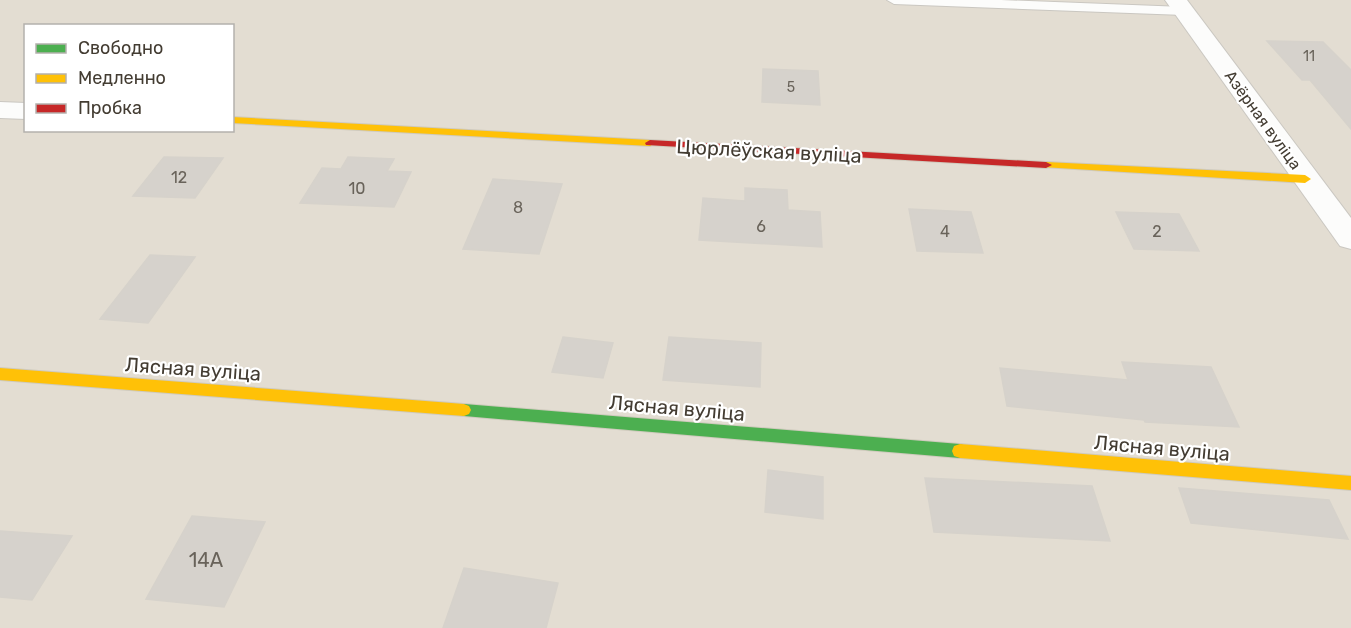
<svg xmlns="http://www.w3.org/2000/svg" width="1351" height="628" font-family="Rubik,sans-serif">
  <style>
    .residential { fill: #e3ddd2; fill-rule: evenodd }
    .building { fill: #d6d2cc; stroke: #d6d2cb; stroke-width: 1.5 }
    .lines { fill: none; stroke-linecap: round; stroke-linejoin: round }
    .lane-casing { stroke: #cac7c1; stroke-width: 2 }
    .street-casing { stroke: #cac7c1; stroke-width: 2 }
    .fast-casing { stroke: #cfcabd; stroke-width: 2 }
    .slow-casing { stroke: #cfcabd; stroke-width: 2 }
    .jam-casing { stroke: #cfcabd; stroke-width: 2 }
    .lane { fill: #fcfcfb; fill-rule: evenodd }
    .street { fill: #fcfcfb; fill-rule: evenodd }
    .fast { fill: #4caf50; fill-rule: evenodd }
    .slow { fill: #ffc107; fill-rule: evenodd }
    .jam { fill: #c62828; fill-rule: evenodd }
    .labels { text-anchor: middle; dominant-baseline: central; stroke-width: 4.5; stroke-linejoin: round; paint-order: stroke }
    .far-number-label { font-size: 14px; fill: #69635a }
    .far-street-label { font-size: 16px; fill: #433c32; stroke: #fff }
    .number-label { font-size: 16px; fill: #69635a }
    .street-label { font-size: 20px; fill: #433c32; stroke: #fff }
    .near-number-label { font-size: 20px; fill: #69635a }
  </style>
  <rect width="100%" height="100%" fill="#eeebe5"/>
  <path class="residential" d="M0,0H1351V628H0ZM26,26H232V130H26Z"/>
  <g class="building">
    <polygon points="1267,41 1323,42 1351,70 1351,129 1310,80 1302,80"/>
    <polygon points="763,69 818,71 820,105 762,102"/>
    <polygon points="164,157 223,158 195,198 133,196"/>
    <polygon points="348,157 394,159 387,171 411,172 394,207 300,203 322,168 341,169"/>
    <polygon points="493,179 562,184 539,254 463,249"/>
    <polygon points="745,188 787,190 788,210 820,212 822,247 699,240 703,198 745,201"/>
    <polygon points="909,209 971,212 983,253 917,251"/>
    <polygon points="1116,212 1179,214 1199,251 1134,249"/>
    <polygon points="150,255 195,257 148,323 100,319"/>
    <polygon points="563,337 613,343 603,378 552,372"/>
    <polygon points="669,337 761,343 760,387 663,380"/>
    <polygon points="1122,362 1211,367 1239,427 1145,422 1144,420 1007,406 1000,368 1128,380"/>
    <polygon points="768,470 823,477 823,519 765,512"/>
    <polygon points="925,478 1092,486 1110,541 934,532"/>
    <polygon points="1179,488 1329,500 1348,539 1191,523"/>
    <polygon points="192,516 265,522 224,607 146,599"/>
    <polygon points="0,531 72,536 32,600 0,597"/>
    <polygon points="464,568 558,583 546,628 443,628"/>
  </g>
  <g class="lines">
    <g class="lane-casing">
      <polygon id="lane" points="887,0 1001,0 1184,7 1191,11 1184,15 894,4"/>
    </g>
    <g class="street-casing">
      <g id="street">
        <polygon points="1165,0 1187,0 1351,218 1351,249 1340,246"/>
        <polygon points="0,102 26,103 26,119 0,118"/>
      </g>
    </g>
    <g class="fast-casing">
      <polygon id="fast" points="464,404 960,444 966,446 968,451 966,456 960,458 464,416 459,414 457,410 459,406"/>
    </g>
    <g class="slow-casing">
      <g id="slow">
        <polygon points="232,117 650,140 655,143 650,146 232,123"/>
        <polygon points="1046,162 1305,175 1311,179 1305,183 1042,167 1040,165"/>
        <polygon points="0,368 464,404 469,406 471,410 469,414 464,416 0,380"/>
        <polygon points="960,444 1351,476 1351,490 960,458 954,456 952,451 954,446"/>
      </g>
    </g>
    <g class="jam-casing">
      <polygon id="jam" points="650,140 1046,162 1052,165 1046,168 646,145 645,143"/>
    </g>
    <use href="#lane" class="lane"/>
    <use href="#street" class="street"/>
    <use href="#fast" class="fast"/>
    <use href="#slow" class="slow"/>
    <use href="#jam" class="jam"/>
  </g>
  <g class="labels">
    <g class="far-number-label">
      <text x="1309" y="56">11</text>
      <text x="791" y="87">5</text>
    </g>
    <g class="far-street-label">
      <text transform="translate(1263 120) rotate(54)">Азёрная вуліца</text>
    </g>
    <g class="number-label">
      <text x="179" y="177">12</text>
      <text x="357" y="188">10</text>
      <text x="518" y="207">8</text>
      <text x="761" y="226">6</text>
      <text x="945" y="231">4</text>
      <text x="1157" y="231">2</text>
    </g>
    <g class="street-label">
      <text transform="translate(769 151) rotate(3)">Цюрлёўская вуліца</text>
      <text transform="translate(193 369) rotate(4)">Лясная вуліца</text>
      <text transform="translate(677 408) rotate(5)">Лясная вуліца</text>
      <text transform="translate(1162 448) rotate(5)">Лясная вуліца</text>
    </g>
    <g class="near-number-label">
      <text x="206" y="560">14А</text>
    </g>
  </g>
  <rect x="24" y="24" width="210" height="108" fill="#ffffff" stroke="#b4b1ad" stroke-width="1.5"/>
  <rect x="36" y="44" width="30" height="9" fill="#4caf50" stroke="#b4b1ad" stroke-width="1.5"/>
  <text x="78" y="54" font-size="18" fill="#433c32">Свободно</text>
  <rect x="36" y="74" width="30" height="9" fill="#ffc107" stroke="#b4b1ad" stroke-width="1.5"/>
  <text x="78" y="84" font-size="18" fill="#433c32">Медленно</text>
  <rect x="36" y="104" width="30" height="9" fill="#c62828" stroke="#b4b1ad" stroke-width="1.5"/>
  <text x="78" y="114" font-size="18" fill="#433c32">Пробка</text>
</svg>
